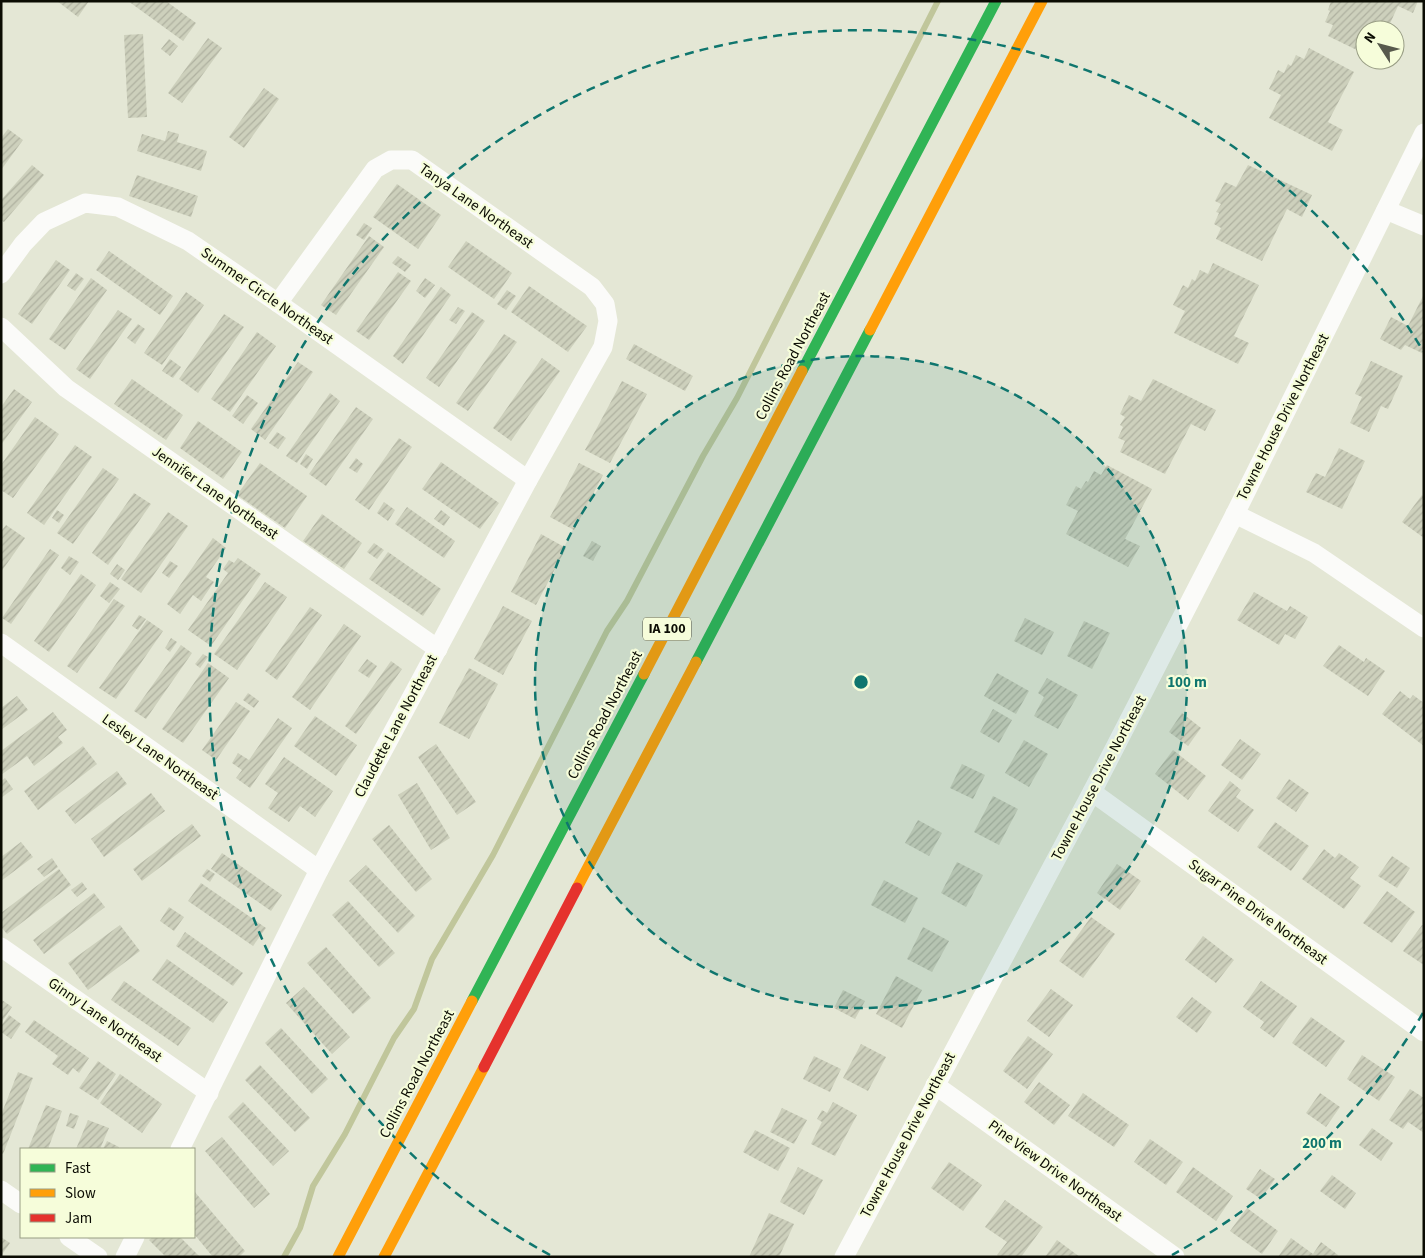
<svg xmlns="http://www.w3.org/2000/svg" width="1425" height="1258" font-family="'Source Sans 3',sans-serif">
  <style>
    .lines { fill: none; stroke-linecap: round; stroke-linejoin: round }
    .stream { stroke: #c0c69b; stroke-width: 6 }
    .building { fill: url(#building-hatch) }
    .street { stroke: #fbfbf9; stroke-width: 19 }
    .fast { stroke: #30b455; stroke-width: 11 }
    .slow { stroke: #ff9f0a; stroke-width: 11 }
    .jam { stroke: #e5322d; stroke-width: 11 }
    .ring { fill: none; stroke: #0f766e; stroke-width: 2.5; stroke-dasharray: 9 6 }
    .labels { text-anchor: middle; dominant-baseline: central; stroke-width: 4.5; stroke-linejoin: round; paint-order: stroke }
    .shield { fill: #f6fdda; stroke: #525444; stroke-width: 1 }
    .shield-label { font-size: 14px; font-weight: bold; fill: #0b0c03 }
    .street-label { font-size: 15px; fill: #0b0c03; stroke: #f6fdda }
    .centre { fill: #0f766e; stroke: #f6fdda; stroke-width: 2.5 }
    .ring-label { font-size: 15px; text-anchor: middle; font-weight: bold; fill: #0f766e; stroke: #f6fdda; stroke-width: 4.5; stroke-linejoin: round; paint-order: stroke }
  </style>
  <defs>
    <pattern id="building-hatch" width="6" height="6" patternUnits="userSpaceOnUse" patternTransform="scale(1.25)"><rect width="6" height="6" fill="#cdd0bc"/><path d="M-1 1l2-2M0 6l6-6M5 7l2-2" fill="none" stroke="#afb1a0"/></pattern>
  </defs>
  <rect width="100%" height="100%" fill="#e4e7d5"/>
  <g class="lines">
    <polyline class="stream" points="284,1257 300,1228 313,1186 345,1134 394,1038 414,1009 432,959 493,855 607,631 627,601 703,456 737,398 938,1"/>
  </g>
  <g class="building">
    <polygon points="57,1 89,1 78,17"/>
    <polygon points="128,1 166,1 196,23 183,41"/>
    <polygon points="1331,1 1418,1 1413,13 1398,6 1387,30 1365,30 1365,54 1328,36 1333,25 1325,22 1330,11 1328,10"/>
    <polygon points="143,34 147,117 128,118 124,35"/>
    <polygon points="208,38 222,48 182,103 168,93"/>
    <polygon points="169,39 178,46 170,56 161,49"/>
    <polygon points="1309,48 1354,72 1328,122 1343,130 1332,151 1269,118 1281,95 1269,89 1278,70 1284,73 1288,64 1291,66 1296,55 1304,59"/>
    <polygon points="264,88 279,99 244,148 229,137"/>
    <polygon points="8,129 23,140 1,170 1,138"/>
    <polygon points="168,131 179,134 177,142 207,151 201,171 137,151 142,134 165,141"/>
    <polygon points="32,165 44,175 4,222 1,220 1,200"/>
    <polygon points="1248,165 1312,195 1302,217 1287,209 1262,261 1216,239 1221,228 1214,224 1219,213 1216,212 1221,204 1215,201 1225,182 1236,187"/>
    <polygon points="137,175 198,196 191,217 129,196"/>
    <polygon points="397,184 441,215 418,249 373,217"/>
    <polygon points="364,223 372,228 364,240 356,235"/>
    <polygon points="369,236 384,247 336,315 321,305"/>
    <polygon points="466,241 512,273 494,299 448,267"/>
    <polygon points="109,251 173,296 160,315 96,270"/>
    <polygon points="398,256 411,265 405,272 392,263"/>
    <polygon points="56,260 70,270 32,324 18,314"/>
    <polygon points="1213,263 1259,285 1234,336 1249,343 1238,364 1174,333 1185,311 1173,305 1183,285 1188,288 1192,279 1195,281 1200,270 1208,274"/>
    <polygon points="398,272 411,281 369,340 356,331"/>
    <polygon points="76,273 84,279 75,291 67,286"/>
    <polygon points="91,278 107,290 65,350 49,339"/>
    <polygon points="425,278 435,285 425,298 416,291"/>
    <polygon points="529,286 587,326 568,352 511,312"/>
    <polygon points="441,287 451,295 403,364 393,356"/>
    <polygon points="507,290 516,296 506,310 497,304"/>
    <polygon points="186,292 204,305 162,365 144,353"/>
    <polygon points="1424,294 1424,354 1405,345 1401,350 1380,339 1391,317 1408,326"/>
    <polygon points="458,307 465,311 456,324 449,320"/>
    <polygon points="118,310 132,319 90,379 76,369"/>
    <polygon points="472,312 485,321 439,387 426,378"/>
    <polygon points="224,314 244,327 198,393 179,379"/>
    <polygon points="138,324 145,329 135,344 127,338"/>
    <polygon points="257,332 276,346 230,412 211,399"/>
    <polygon points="504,334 517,342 468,411 456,403"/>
    <polygon points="634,344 693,376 685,391 626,359"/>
    <polygon points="542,358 560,371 511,441 493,428"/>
    <polygon points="170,359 181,367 173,378 162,371"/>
    <polygon points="1371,361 1403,376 1388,409 1381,406 1369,432 1350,423 1362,397 1355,394"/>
    <polygon points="298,362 313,372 265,440 251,429"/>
    <polygon points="132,379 183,415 166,440 114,404"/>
    <polygon points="1153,379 1216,410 1205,431 1191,424 1165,474 1120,452 1125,441 1118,438 1123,427 1120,425 1125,417 1120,414 1129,395 1141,401"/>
    <polygon points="622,381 647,394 610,463 585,450"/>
    <polygon points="14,389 32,402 1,445 1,407"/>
    <polygon points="330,393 340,401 297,463 286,456"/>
    <polygon points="247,395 258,403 243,424 232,416"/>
    <polygon points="356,407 373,419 326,486 309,474"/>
    <polygon points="35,417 59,434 13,498 1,490 1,465"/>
    <polygon points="198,421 242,452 223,479 180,448"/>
    <polygon points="277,432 286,438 278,449 269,443"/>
    <polygon points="399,438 412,447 369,510 355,500"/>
    <polygon points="75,445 92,457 44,525 27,513"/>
    <polygon points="1339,448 1365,461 1342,509 1306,492 1316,473 1325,477"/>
    <polygon points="306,454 313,459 307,469 300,464"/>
    <polygon points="356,458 363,464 357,473 349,468"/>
    <polygon points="441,462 499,503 480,529 422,489"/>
    <polygon points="260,463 307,496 285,528 237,495"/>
    <polygon points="579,463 603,475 574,530 550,517"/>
    <polygon points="1107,465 1152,489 1125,539 1140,546 1128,567 1066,534 1078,511 1066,505 1076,486 1081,489 1086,481 1088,482 1094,471 1101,475"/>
    <polygon points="103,468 119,479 73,544 57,533"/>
    <polygon points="134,493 151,504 108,565 92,553"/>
    <polygon points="1422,495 1424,497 1424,538 1402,522"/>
    <polygon points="384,502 395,510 388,521 377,513"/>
    <polygon points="407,507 455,541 444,558 395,524"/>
    <polygon points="57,510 64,515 59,523 52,518"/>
    <polygon points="441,510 450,517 444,526 434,519"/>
    <polygon points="168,512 188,526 141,593 121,579"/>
    <polygon points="322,514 362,543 344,569 303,541"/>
    <polygon points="6,525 25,538 1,572 1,531"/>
    <polygon points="541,534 566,548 536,605 511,592"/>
    <polygon points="213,538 226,548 206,577 214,582 201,601 193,595 180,614 167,604"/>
    <polygon points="592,541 601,546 593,561 583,556"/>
    <polygon points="374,543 384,550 377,559 367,552"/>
    <polygon points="50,549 59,555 11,624 2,618"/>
    <polygon points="388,552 441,589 423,616 369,579"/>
    <polygon points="69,556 79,562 70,575 61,568"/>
    <polygon points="238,558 261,574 211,646 188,630 228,573 223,569 229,560 234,563"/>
    <polygon points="170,561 178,566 169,578 162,573"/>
    <polygon points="117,564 125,570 118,580 110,574"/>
    <polygon points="81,574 96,585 49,652 34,641"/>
    <polygon points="110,582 120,589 109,603 100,596"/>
    <polygon points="265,582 287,597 237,670 214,654"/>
    <polygon points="1254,592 1287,611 1290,606 1308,617 1295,639 1285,634 1279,645 1237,620"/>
    <polygon points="114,599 125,606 77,673 67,666"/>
    <polygon points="503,606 532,621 503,675 474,659"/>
    <polygon points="310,607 322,615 277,680 265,671"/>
    <polygon points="139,615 146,619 138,630 132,626"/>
    <polygon points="1025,618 1054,632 1042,655 1014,641"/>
    <polygon points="147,620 163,631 116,699 99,688"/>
    <polygon points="1084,621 1110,633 1092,669 1067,656"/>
    <polygon points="344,624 361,636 310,710 292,697"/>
    <polygon points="171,638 177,642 170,652 165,648"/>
    <polygon points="181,645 192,653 146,719 134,711"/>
    <polygon points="1339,645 1364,662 1366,658 1385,671 1368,696 1323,666"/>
    <polygon points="203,654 208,657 200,668 195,664"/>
    <polygon points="367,659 377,666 369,678 358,671"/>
    <polygon points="391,661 402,669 356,734 345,726"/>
    <polygon points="208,663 229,678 183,743 162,729"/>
    <polygon points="469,668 498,684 469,739 439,723"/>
    <polygon points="997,673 1029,691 1016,714 984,696"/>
    <polygon points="1047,678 1078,695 1058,729 1034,716 1044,697 1038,693"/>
    <polygon points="1400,691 1410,699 1413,695 1424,703 1424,746 1382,714"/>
    <polygon points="248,693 259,701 254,708 243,700"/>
    <polygon points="17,696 28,710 1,730 1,708"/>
    <polygon points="236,702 250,711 216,760 202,750"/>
    <polygon points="993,709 1012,720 999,743 980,732"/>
    <polygon points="53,712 67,730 58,737 63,743 34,766 27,756 1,775 1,751"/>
    <polygon points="1182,713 1201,728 1188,746 1169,732"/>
    <polygon points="315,716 357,745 336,776 294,746"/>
    <polygon points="278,718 292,728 250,788 236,778 242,770 232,763 238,753 249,760"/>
    <polygon points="1240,739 1261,754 1242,780 1221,765"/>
    <polygon points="1024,740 1048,754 1029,787 1005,773"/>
    <polygon points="436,744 476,802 457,815 418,757"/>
    <polygon points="83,746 97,764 38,810 24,791"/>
    <polygon points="1173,750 1206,776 1188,800 1155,774"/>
    <polygon points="284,757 333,791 315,817 300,806 289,822 268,808 278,793 265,784"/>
    <polygon points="962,764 985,775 973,799 950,788"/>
    <polygon points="117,771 127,784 75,824 65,811"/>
    <polygon points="5,778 13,789 1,798 1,781"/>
    <polygon points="1289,779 1309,793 1296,812 1276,798"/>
    <polygon points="1230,781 1241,790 1236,797 1254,810 1238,832 1208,811"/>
    <polygon points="417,783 450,838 431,850 398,795"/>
    <polygon points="151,793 165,811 104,857 91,839"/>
    <polygon points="993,796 1018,809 999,845 974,832"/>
    <polygon points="918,820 942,833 929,856 905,843"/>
    <polygon points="1275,822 1309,846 1291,871 1257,847"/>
    <polygon points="192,824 201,836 142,881 133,869"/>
    <polygon points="389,825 432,879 416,892 372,839"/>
    <polygon points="21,842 33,857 1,881 1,857"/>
    <polygon points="1324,849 1335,858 1339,853 1359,867 1350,878 1361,886 1344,909 1302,879"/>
    <polygon points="222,853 282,895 271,911 211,869"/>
    <polygon points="1392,856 1410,868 1397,888 1378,876"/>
    <polygon points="52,858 58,867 44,877 37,869"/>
    <polygon points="957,862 983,875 966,907 941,893"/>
    <polygon points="1117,864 1141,881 1120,910 1097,893"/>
    <polygon points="366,865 415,916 398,933 349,881"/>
    <polygon points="59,869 71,885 7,934 1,927 1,913"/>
    <polygon points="207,869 215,874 210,882 202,876"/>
    <polygon points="884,880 918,898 905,923 871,905"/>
    <polygon points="82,882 87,889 77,897 71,890"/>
    <polygon points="201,883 266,928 253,946 188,901"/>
    <polygon points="1387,891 1415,912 1392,943 1363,923"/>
    <polygon points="94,893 105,907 44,954 33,940"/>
    <polygon points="348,901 395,953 379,967 332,915"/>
    <polygon points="169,907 184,917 174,931 160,921"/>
    <polygon points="1091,917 1115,934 1083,978 1059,961"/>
    <polygon points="120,925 140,951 88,990 68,963"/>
    <polygon points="1422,925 1424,926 1424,965 1403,951"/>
    <polygon points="923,927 949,941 932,972 907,959"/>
    <polygon points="185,932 243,973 233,986 176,946"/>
    <polygon points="1203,936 1234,960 1216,983 1185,960"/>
    <polygon points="326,947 371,998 353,1014 307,963"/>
    <polygon points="167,959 228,1002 213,1023 152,980"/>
    <polygon points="896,976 922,990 902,1028 876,1014"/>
    <polygon points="124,981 191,1028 178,1046 111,1000"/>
    <polygon points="1261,981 1297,1006 1274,1038 1260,1028 1264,1022 1243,1007"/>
    <polygon points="304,987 350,1037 332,1054 286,1003"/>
    <polygon points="1051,989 1073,1005 1049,1037 1027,1021"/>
    <polygon points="843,990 865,1001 855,1019 834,1008"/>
    <polygon points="1192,997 1212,1012 1197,1033 1176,1017"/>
    <polygon points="2,1000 12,1007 1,1023 1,1002"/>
    <polygon points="9,1015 21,1024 11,1039 1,1032 1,1026"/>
    <polygon points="1311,1017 1345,1041 1326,1067 1292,1043"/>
    <polygon points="34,1020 89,1058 79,1073 73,1068 68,1075 52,1064 58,1056 25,1032"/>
    <polygon points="281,1028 328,1079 312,1094 265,1043"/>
    <polygon points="1028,1036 1053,1054 1027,1089 1003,1071"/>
    <polygon points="861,1044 886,1057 868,1091 843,1078"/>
    <polygon points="1362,1055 1395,1077 1379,1101 1347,1079"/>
    <polygon points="814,1056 841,1069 830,1092 803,1079"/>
    <polygon points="98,1061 116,1074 98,1100 79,1088"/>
    <polygon points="260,1065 310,1118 295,1132 245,1080"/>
    <polygon points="18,1072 33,1078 3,1154 1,1153 1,1115"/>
    <polygon points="120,1074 162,1104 142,1133 100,1103"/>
    <polygon points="1039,1082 1070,1105 1054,1125 1024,1102"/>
    <polygon points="1410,1089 1424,1098 1424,1133 1408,1122 1403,1129 1389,1120"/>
    <polygon points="1083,1093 1129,1125 1114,1147 1068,1116"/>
    <polygon points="1320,1093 1340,1107 1326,1127 1306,1113"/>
    <polygon points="243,1102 289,1151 273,1166 228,1117"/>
    <polygon points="833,1102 857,1115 835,1156 811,1144 822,1122 817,1119 822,1110 827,1113"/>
    <polygon points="46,1105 62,1111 48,1149 28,1149"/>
    <polygon points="782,1108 807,1120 794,1144 770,1132"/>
    <polygon points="70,1113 79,1116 74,1129 66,1126"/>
    <polygon points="88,1120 109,1128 100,1149 76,1149"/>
    <polygon points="1372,1128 1393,1143 1381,1161 1359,1145"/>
    <polygon points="755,1130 790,1148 778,1171 743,1152"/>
    <polygon points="222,1137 270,1194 254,1208 205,1151"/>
    <polygon points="1150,1139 1183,1162 1166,1185 1134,1162"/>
    <polygon points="107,1141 119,1147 118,1149 103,1149"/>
    <polygon points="949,1162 982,1185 963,1211 931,1188"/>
    <polygon points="798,1167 823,1180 804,1215 780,1202"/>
    <polygon points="1193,1167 1233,1196 1216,1221 1176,1192"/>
    <polygon points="1260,1169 1275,1179 1261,1199 1246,1189"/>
    <polygon points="1332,1175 1356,1193 1345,1209 1320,1191"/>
    <polygon points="194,1191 245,1251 239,1257 213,1257 194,1234"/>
    <polygon points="1005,1200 1043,1227 1021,1257 999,1257 997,1255 1007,1242 985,1227"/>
    <polygon points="1247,1208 1278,1231 1262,1254 1230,1231"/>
    <polygon points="769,1213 794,1224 779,1257 749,1257"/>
    <polygon points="1,1237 10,1243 1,1256"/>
    <polygon points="153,1237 180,1237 200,1257 166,1257 149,1240"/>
    <polygon points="1291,1238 1313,1254 1321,1242 1338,1255 1337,1257 1278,1257"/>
    <polygon points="1057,1240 1080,1257 1045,1257"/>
  </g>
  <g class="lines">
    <g class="street">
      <polyline points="1386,210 1424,226"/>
      <polyline points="1,274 23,244 44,222 85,203 118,207 188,241 278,303 528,480"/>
      <polyline points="1,327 66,388 438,649"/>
      <polyline points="1235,514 1314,553 1424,628"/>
      <polyline points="1,643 319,870"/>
      <polyline points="1092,792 1424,1032"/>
      <polyline points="1,947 209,1093"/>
      <polyline points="935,1085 1175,1257"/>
      <polyline points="180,1149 319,870 528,480 603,347 608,321 605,304 592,287 412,160 391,160 375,169 278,303"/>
      <polyline points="1,1190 21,1204"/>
      <polyline points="69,1237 98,1257"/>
      <polyline points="125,1257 135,1237"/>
      <polyline points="844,1257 1092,792 1235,514 1424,133"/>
    </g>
    <g class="fast">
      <polyline points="802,371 996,1"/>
      <polyline points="696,662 870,330"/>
      <polyline points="472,1001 644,674"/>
    </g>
    <g class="slow">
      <polyline points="870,330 1042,1"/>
      <polyline points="644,674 802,371"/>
      <polyline points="577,888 696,662"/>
      <polyline points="338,1257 472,1001"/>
      <polyline points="384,1257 484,1067"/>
    </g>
    <polyline class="jam" points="484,1067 577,888"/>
  </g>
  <circle cx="861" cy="682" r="326" fill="#0f766e" fill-opacity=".12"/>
  <g class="ring">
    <circle cx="861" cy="682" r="326"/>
    <path d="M1423 1013A652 652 0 0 1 1172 1255M550 1255A652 652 0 1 1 1423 351"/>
  </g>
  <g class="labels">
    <rect class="shield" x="643" y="617.5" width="48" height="23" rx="4"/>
    <g class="shield-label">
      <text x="667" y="629">IA 100</text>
    </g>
    <g class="street-label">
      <text transform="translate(476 206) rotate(35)">Tanya Lane Northeast</text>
      <text transform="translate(267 296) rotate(35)">Summer Circle Northeast</text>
      <text transform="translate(793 356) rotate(-62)">Collins Road Northeast</text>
      <text transform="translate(1283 417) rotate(-63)">Towne House Drive Northeast</text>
      <text transform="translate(215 493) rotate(35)">Jennifer Lane Northeast</text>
      <text transform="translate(605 715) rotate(-62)">Collins Road Northeast</text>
      <text transform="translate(396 726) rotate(-62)">Claudette Lane Northeast</text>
      <text transform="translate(160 757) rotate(35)">Lesley Lane Northeast</text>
      <text transform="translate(1099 778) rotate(-62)">Towne House Drive Northeast</text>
      <text transform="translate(1258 912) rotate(36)">Sugar Pine Drive Northeast</text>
      <text transform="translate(105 1020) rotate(35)">Ginny Lane Northeast</text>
      <text transform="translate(417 1074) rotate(-62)">Collins Road Northeast</text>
      <text transform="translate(908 1135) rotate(-62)">Towne House Drive Northeast</text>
      <text transform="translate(1055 1171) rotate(36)">Pine View Drive Northeast</text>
    </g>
  </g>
  <circle cx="861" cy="682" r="8" class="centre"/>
  <g class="ring-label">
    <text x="1187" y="687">100 m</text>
    <text x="1322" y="1148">200 m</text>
  </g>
  <rect width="1425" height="1258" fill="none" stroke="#0b0c03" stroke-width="5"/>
  <rect x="20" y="1148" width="175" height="90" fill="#f6fdda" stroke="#989d84"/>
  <rect x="30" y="1164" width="25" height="8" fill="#30b455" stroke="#989d84"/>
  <text x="65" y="1173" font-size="15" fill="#0b0c03">Fast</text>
  <rect x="30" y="1189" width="25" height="8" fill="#ff9f0a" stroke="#989d84"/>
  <text x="65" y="1198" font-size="15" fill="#0b0c03">Slow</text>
  <rect x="30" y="1214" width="25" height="8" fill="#e5322d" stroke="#989d84"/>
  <text x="65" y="1223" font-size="15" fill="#0b0c03">Jam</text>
  <g transform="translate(1380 45) rotate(306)"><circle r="24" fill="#f6fdda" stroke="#989d84"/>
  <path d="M0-4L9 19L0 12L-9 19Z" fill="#57594c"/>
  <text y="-8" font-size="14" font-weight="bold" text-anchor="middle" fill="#0b0c03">N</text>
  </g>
</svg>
